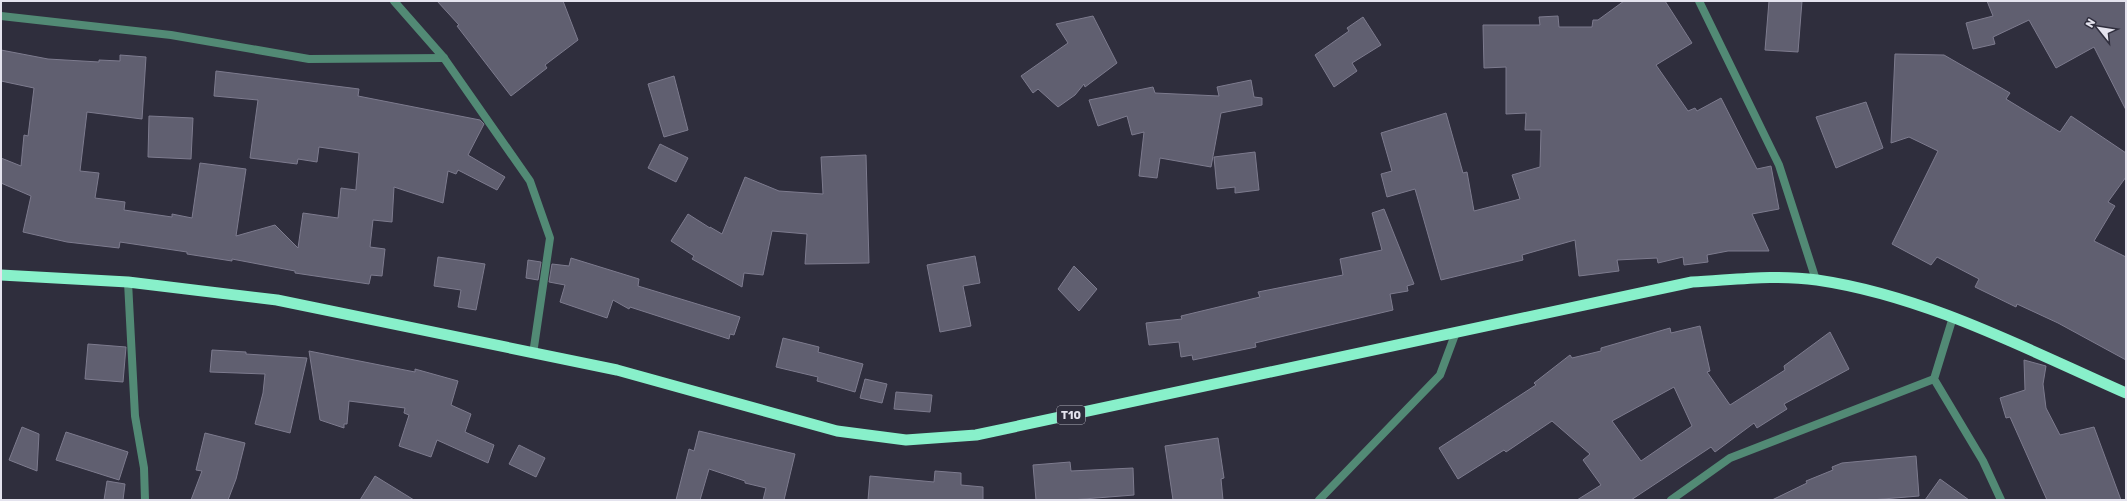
<svg xmlns="http://www.w3.org/2000/svg" width="2127" height="501" font-family="Rubik,sans-serif">
  <style>
    .building { fill: #605f70; stroke: #7d7b8e; fill-rule: evenodd }
    .lines { fill: none; stroke-linecap: round; stroke-linejoin: round }
    .minor { stroke: #528a75; stroke-width: 8 }
    .trunk { stroke: #88f0ca; stroke-width: 11 }
    .labels { text-anchor: middle; dominant-baseline: central; stroke-width: 3; stroke-linejoin: round; paint-order: stroke }
    .shield { fill: #2f2e3d; stroke: #aeadb9; stroke-width: 1 }
    .shield-label { font-size: 11px; font-weight: bold; fill: #e4e3ee }
  </style>
  <rect width="100%" height="100%" fill="#2f2e3d"/>
  <g class="building">
    <polygon points="437,1 563,1 578,40 545,65 547,68 511,96 457,26 459,25"/>
    <polygon points="1624,1 1665,1 1692,43 1656,65 1688,111 1695,108 1697,111 1721,98 1757,169 1771,166 1779,209 1752,214 1769,251 1728,251 1707,255 1708,262 1684,265 1683,257 1658,263 1657,258 1617,260 1619,271 1579,276 1575,240 1522,255 1523,260 1441,280 1415,189 1387,197 1381,174 1392,171 1381,133 1446,113 1463,173 1467,172 1474,211 1520,199 1512,175 1540,167 1541,130 1525,130 1526,113 1506,114 1506,67 1484,68 1483,25 1540,25 1539,17 1558,16 1559,27 1592,27 1593,20 1598,20"/>
    <polygon points="1769,1 1802,1 1798,52 1765,50"/>
    <polygon points="1987,1 2126,1 2126,110 2094,47 2056,68 2029,20 1993,37 1995,44 1973,49 1966,23 1993,16"/>
    <polygon points="1093,16 1117,63 1085,87 1084,84 1075,95 1058,107 1038,89 1033,93 1021,76 1068,43 1056,24"/>
    <polygon points="1363,17 1381,45 1352,63 1357,71 1334,87 1315,55 1349,31 1347,28"/>
    <polygon points="1,50 48,59 99,62 99,60 120,61 120,55 146,57 142,119 87,112 80,171 99,173 95,198 125,202 124,210 172,217 172,214 192,218 200,163 246,169 236,236 275,225 298,248 303,213 338,218 341,188 356,190 356,188 359,153 319,147 317,162 298,159 297,164 250,158 258,100 214,96 216,71 359,89 358,96 480,120 484,124 468,155 505,177 497,190 458,170 456,174 448,171 443,203 394,187 392,222 373,220 370,247 385,249 382,276 371,275 369,284 295,273 295,271 232,259 232,261 187,254 187,252 120,242 119,248 67,242 23,232 31,196 1,183 1,158 21,166 24,135 28,136 34,88 1,81"/>
    <polygon points="1895,54 1944,55 2010,93 2006,99 2060,132 2071,116 2126,153 2126,177 2108,202 2115,206 2094,241 2126,257 2126,360 2058,323 2017,304 2016,307 1975,287 1979,279 1937,257 1931,265 1892,244 1938,151 1909,137 1891,143"/>
    <polygon points="674,76 688,130 664,137 648,84"/>
    <polygon points="1251,80 1254,97 1262,98 1262,105 1221,113 1211,167 1160,158 1157,178 1139,176 1144,132 1132,135 1127,116 1098,126 1089,100 1153,87 1155,93 1219,96 1217,87"/>
    <polygon points="1866,102 1883,148 1836,168 1816,117"/>
    <polygon points="149,116 193,118 191,159 148,157"/>
    <polygon points="660,144 688,158 676,182 648,168"/>
    <polygon points="1255,152 1259,190 1235,193 1235,187 1217,189 1214,157"/>
    <polygon points="866,155 869,263 805,264 807,234 772,231 763,275 744,273 742,287 692,259 694,256 671,241 688,214 710,228 710,227 722,234 745,177 779,191 823,194 821,157"/>
    <polygon points="1384,209 1414,284 1407,286 1408,291 1390,294 1393,310 1255,343 1256,347 1193,360 1192,355 1181,357 1179,342 1149,345 1146,323 1182,319 1181,316 1260,297 1258,292 1343,275 1340,259 1382,250 1372,213"/>
    <polygon points="975,256 980,283 963,286 971,326 940,332 927,265"/>
    <polygon points="438,257 485,264 476,310 458,307 461,290 434,286"/>
    <polygon points="571,258 639,279 638,286 740,317 734,335 730,334 729,339 630,307 629,309 613,300 607,318 560,302 565,285 549,282 552,264 569,266"/>
    <polygon points="528,260 541,262 538,280 526,278"/>
    <polygon points="1074,266 1097,289 1079,311 1058,289"/>
    <path d="M1700,326L1710,371L1707,372L1730,405L1785,370L1784,366L1830,332L1849,369L1784,404L1787,409L1757,428L1754,423L1715,452L1711,447L1631,500H1577L1601,485L1583,460L1590,454L1552,421L1506,452L1504,450L1458,479L1439,448L1536,385L1534,383L1570,355L1572,358L1601,351V348L1670,328L1671,333ZM1674,387L1692,426L1641,461L1612,421Z"/>
    <polygon points="783,338 819,347 818,352 863,364 855,392 817,381 818,377 776,367"/>
    <polygon points="88,344 126,347 123,382 85,379"/>
    <polygon points="212,350 246,352 246,354 307,358 290,433 255,424 263,393 265,374 210,372"/>
    <polygon points="309,351 415,372 415,369 458,381 451,405 471,414 465,432 494,445 488,463 437,440 431,457 399,446 409,415 404,413 405,408 349,401 347,424 344,424 344,428 320,420"/>
    <polygon points="2024,360 2046,366 2043,384 2046,408 2060,435 2094,427 2121,500 2047,500 2010,417 2006,418 2000,398 2025,390"/>
    <polygon points="865,379 887,384 882,403 860,398"/>
    <polygon points="896,392 932,395 930,412 894,409"/>
    <polygon points="22,427 39,434 37,471 9,460"/>
    <polygon points="699,431 795,454 784,500 763,500 766,488 745,483 745,481 709,469 700,500 676,500 689,449 694,451"/>
    <polygon points="66,432 128,452 119,480 56,460"/>
    <polygon points="205,433 245,443 236,479 228,500 191,500 202,471 196,470"/>
    <polygon points="1218,438 1224,478 1221,479 1223,500 1173,500 1165,446"/>
    <polygon points="519,445 545,458 536,477 509,464"/>
    <polygon points="1916,456 1919,496 1871,500 1772,500 1807,483 1806,481 1833,470 1832,467 1842,463"/>
    <polygon points="1070,462 1071,471 1133,468 1134,495 1071,500 1036,500 1033,465"/>
    <polygon points="935,471 961,473 961,485 983,487 983,500 868,500 870,476 934,482"/>
    <polygon points="375,476 414,500 360,500"/>
    <polygon points="1940,479 1969,500 1925,500"/>
    <polygon points="107,481 125,484 123,500 104,500"/>
  </g>
  <g class="lines">
    <g class="minor">
      <polyline points="394,1 444,58 530,181 550,238 533,354"/>
      <polyline points="1699,1 1779,165 1816,280"/>
      <polyline points="1,16 171,35 309,59 444,58"/>
      <polyline points="128,282 135,416 144,468 145,500"/>
      <polyline points="1953,317 1934,379 1983,461 2001,500"/>
      <polyline points="1319,500 1440,375 1456,332"/>
      <polyline points="1671,500 1730,458 1934,379"/>
    </g>
    <path class="trunk" d="M1,275L128,282L277,300L617,370L837,431L906,440L976,435L1692,282C1733,280 1776,274 1817,280C1926,296 2026,349 2126,393"/>
  </g>
  <g class="labels">
    <rect class="shield" x="1057" y="406" width="28" height="18" rx="3"/>
    <g class="shield-label">
      <text x="1071" y="415">T10</text>
    </g>
  </g>
  <rect width="2127" height="501" fill="none" stroke="#e4e3ee" stroke-width="4"/>
  <g transform="translate(2099 28) rotate(300)" stroke="#2f2e3d" stroke-width="3" paint-order="stroke">
  <path d="M0-3L7 15L0 10L-7 15Z" fill="#e4e3ee"/>
  <text y="-6" font-size="11" font-weight="bold" text-anchor="middle" fill="#e4e3ee">N</text>
  </g>
</svg>
